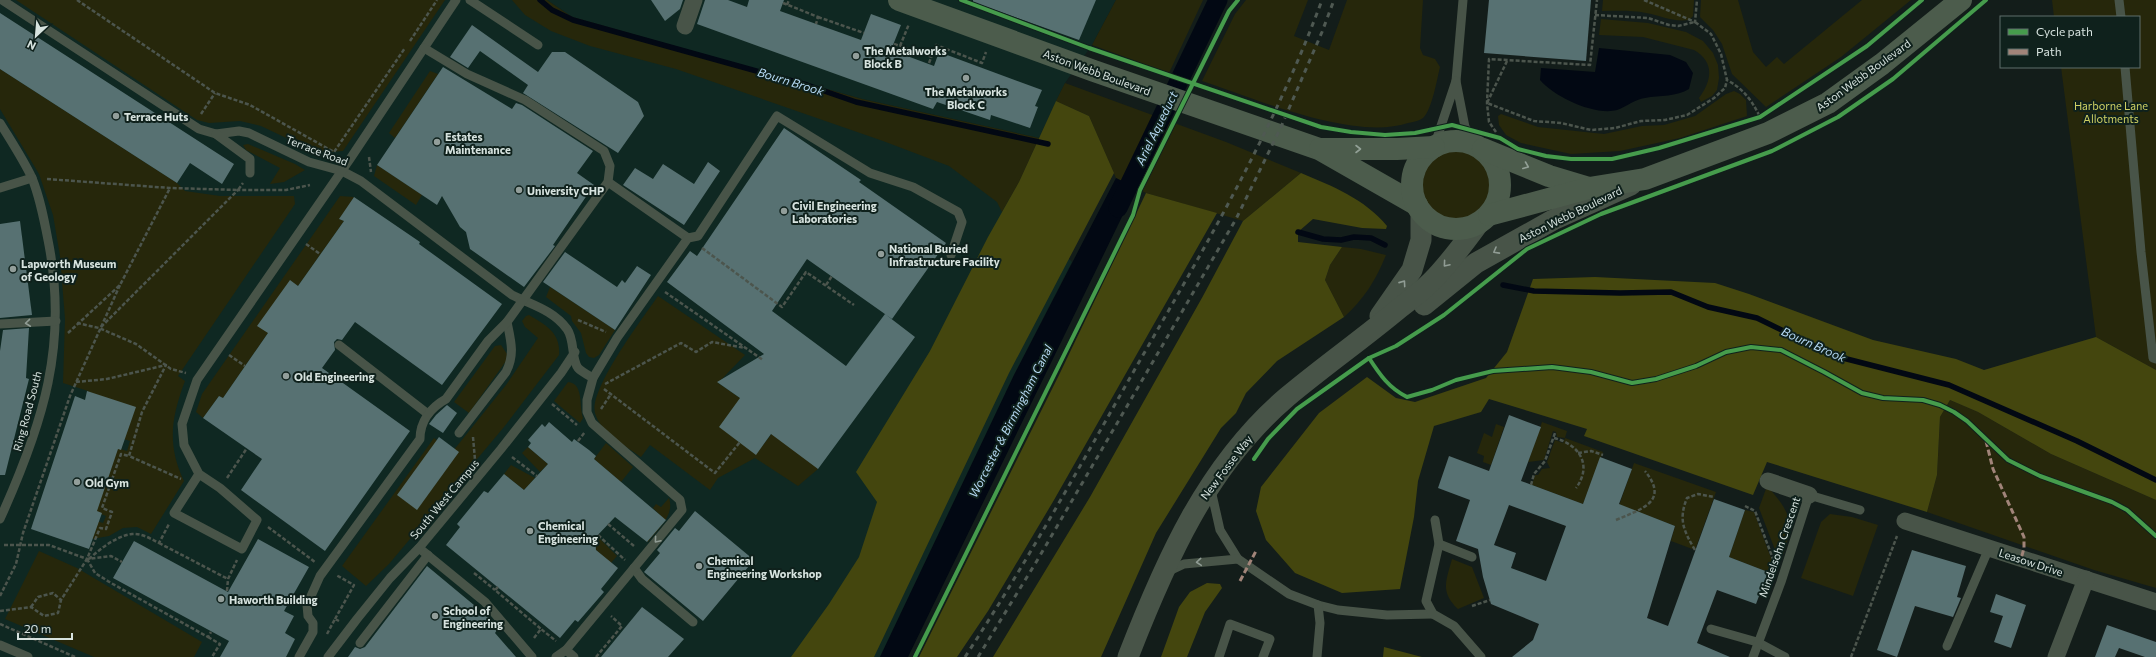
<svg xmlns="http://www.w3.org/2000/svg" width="2156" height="657" font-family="Commissioner,sans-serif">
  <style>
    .built { fill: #0f2822 }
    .green { fill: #26270b }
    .forest { fill: #44460e }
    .water { fill: #020813 }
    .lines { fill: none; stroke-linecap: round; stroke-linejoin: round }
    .stream { stroke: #020813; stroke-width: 5.5 }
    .canal { stroke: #020813; stroke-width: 19 }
    .building { fill: #577172; fill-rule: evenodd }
    .path { stroke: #4c554d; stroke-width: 2.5; stroke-dasharray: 4 2; stroke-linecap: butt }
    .service { stroke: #485448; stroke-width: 9 }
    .minor { stroke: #485448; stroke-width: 17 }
    .tertiary { stroke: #485448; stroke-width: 21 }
    .trunk { stroke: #4c5c4c; stroke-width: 22 }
    .rail { stroke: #4f5952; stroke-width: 3; stroke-dasharray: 5 5; stroke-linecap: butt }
    .quiet { stroke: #a18479; stroke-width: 3; stroke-dasharray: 6 3; stroke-linecap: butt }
    .cycleway-casing { stroke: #0f211c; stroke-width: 6 }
    .cycleway { stroke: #469c4c; stroke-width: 4 }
    .oneway { stroke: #92a096 }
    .oneway2 { stroke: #909c94 }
    .poi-dot { fill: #929e9a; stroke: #0f211c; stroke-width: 1.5 }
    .labels { text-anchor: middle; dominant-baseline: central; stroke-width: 4; stroke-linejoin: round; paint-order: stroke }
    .poi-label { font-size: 11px; font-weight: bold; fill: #d7e3df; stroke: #0f211c; text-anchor: start }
    .street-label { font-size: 11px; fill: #d7e3df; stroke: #0f211c }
    .park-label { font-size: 11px; fill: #cfd164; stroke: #0f211c }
    .water-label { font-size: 12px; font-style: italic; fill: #b6daf4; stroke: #0f211c }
  </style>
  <rect width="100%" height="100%" fill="#131d1a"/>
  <g class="built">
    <polygon points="0,0 532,0 559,21 905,118 1008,195 1072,262 1014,375 880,657 0,657"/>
    <polygon points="547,0 1116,0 1092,45 1065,83 1039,138 862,99 572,17"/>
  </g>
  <g class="green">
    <polygon points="16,0 445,0 343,151 318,153 261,126 240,121 209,123 197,120"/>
    <polygon points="512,0 547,0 572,17 862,99 1039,138 1019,182 1002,212 997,202 949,166 883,141 676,69 590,46 551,31 525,15"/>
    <polygon points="1116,0 1203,0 1169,73 1092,45"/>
    <path d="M1246,0H1308L1294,36L1329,50L1347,0H1423L1420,48L1423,55L1435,59L1440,67C1437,79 1432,110 1423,118C1419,121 1413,122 1408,123C1354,141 1256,99 1202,81L1235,14Z"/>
    <path d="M1603,0H1694L1693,16L1689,20C1671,22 1663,16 1646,13C1632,10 1617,11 1602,11Z"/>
    <polygon points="1701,0 1738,0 1753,52 1766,67 1777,57 1784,64 1862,0 1911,0 1841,57 1766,107 1732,74 1722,44 1713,30 1700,17"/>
    <polygon points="2052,0 2156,0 2156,370 2096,337 2061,67 2139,67 2139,17 2054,17"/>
    <path d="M1601,19L1648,23L1686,32L1703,41L1713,53L1718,65L1719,78L1717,90L1712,96L1701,102L1699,98C1712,81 1715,62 1694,50L1643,37L1599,35Z"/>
    <path d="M0,69L177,183L185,191L220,196H294L295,204L178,376L185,381C171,418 167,445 184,481L151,534L137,527L123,528L109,536L92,539L97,521L103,523L106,516L96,512L117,448L127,451L130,441L124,439L88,391L63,383L65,319L60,256L53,215L39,174L0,109Z"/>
    <polygon points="430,71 438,74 395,138 389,133"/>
    <polygon points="1065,83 1226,142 1301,173 1243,221 1146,193 1116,178 1089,116 1056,101"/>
    <polygon points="1734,91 1740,94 1746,100 1747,116 1680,138 1620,151 1571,154 1521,143 1506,135 1499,125 1498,116 1501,114 1538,127 1604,134 1642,126 1664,125 1695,116 1726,94"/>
    <polygon points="248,144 295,164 305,170 284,182 270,184 280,168 246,150 243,145"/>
    <circle cx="1456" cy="185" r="36"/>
    <polygon points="377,165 422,195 416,205 374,176"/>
    <polygon points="340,196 354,197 340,219 344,221 298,286 290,281 268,333 223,398 219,396 203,418 196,412 202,394"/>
    <path d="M1342,247L1361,249L1386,255C1376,280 1364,299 1344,317L1325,280L1330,265Z"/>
    <polygon points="550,287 615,330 599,355 594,358 589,357 586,353 581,333 572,321 571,316 546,297"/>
    <path d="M658,296L745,355L718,383L740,398L756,454L777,427L818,469L798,486L755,458L718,478L710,490L650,445L641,457C626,446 600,432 595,413C589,389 643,318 658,296Z"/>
    <path d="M529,315C546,325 561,333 559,355L504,427L389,564L366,586L342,566L434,438L453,451L506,385L538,338L525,327L522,321L526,316Z"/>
    <polygon points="501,345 507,354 506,361 469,413 454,402 495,346"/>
    <path d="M568,382C584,383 579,407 583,418L580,423L554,401Z"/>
    <polygon points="1950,400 1978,412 2051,454 2156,500 2156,588 2094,570 1927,512 1937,475 1940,417"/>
    <polygon points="1542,422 1567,431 1565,438 1603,452 1583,504 1532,485 1535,475 1538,475 1542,469 1550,468 1547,462 1555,440 1563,443 1565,438 1557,437 1556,432 1553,431 1544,460 1528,462"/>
    <polygon points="1496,424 1504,427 1491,465 1483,462 1484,456 1477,453 1484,433 1492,437"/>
    <polygon points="606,443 633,467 621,482 594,459"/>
    <polygon points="528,447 548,464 540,472 522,453"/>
    <polygon points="1634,463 1716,492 1695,550 1671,541 1675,526 1644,514 1614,520"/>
    <polygon points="511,465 535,478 524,490 504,474"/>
    <path d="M1767,486C1790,512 1795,521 1783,555H1777L1759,508Z"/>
    <path d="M669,498C675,515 658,529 648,542L643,539L662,517L653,508L656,504L661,507Z"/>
    <polygon points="1745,510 1754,512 1772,561 1768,572 1729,557"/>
    <polygon points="1830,514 1852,517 1878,525 1853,596 1801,578 1821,522"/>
    <polygon points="597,536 617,556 611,563 596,550"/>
    <polygon points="39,551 77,568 202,642 194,657 94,657 5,619"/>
    <path d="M1452,559L1472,567L1484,598L1458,609C1440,592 1446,581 1452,559Z"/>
  </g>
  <g class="forest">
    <polygon points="1056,101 1089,116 1114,173 1009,373 874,657 791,657 829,604 859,557 877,502 856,472 930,351 988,237 1019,182"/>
    <path d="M1301,173C1332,186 1365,199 1387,226L1386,229L1362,228L1313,219L1298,232V242L1342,247L1330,265L1325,280L1344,317L1277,361L1246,393L1236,413L1221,428L1156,533L1101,657H993L1090,497L1203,296L1243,221Z"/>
    <polygon points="1146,193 1217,213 1054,500 988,611 957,657 919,657 1060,373"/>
    <polygon points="1595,277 1715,283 1749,294 1873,340 1956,359 1984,370 2096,337 2156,370 2156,500 2051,454 1978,412 1950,400 1940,417 1937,475 1927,512 1767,462 1753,495 1584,436 1587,429 1489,399 1481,412 1434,426 1418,481 1414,517 1400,589 1342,593 1295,573 1266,540 1256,511 1261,487 1319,413 1367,377 1396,398 1415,402 1486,378 1507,352 1533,279"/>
    <polygon points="1207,583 1220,584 1222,588 1205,612 1187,657 1161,657 1179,607 1190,592"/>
    <polygon points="1384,647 1422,657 1383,657"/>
  </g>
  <g class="water">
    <path d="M1599,48L1670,55L1686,62L1693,73L1689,89C1677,97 1660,95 1645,98C1635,99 1626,107 1617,110C1595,116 1554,97 1540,80L1541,68L1595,72Z"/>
    <polygon points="1116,178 1136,188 908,657 880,657 1014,375"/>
  </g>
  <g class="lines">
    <g class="stream">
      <polyline points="540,0 552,10 573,20 807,85 856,102 1048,144"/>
      <polyline points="1298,232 1323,239 1341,240 1354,237 1371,238 1385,245"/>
      <polyline points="1503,285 1534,291 1620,293 1671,292 1708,307 1757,318 1835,356 1949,385 2077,441 2156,480"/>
    </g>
    <polyline class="canal" points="1118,208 1218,0"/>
  </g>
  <g class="building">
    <polygon points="651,0 683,0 680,9 665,21"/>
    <polygon points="705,0 728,0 747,7 749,0 784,0 780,11 861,40 871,14 901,25 891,50 934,66 939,52 1042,90 1035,106 1038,107 1030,128 991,115 990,120 937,102 933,109 697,24"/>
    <polygon points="973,0 1096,0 1079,40 973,2"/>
    <polygon points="1489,0 1591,0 1586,61 1484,53"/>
    <polygon points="0,13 234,164 222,184 190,163 177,183 0,69"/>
    <polygon points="472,25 538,72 552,52 565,52 638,102 644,116 618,153 523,93 528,85 480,51 468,68 450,57"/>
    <polygon points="443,67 512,109 516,103 522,105 593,151 577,173 594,185 553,245 555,246 524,287 470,249 466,232 460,227 442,196 437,205 377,165"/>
    <polygon points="784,128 861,180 859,182 946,243 892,319 807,259 772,311 846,366 885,314 915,337 818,469 771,434 756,455 719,427 740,398 717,382 764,354 667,282 690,251 697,256"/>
    <polygon points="708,162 720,171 684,225 623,185 635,168 653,179 663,164 694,184"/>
    <polygon points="354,197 420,242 419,244 502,304 442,385 355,322 342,340 337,339 334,342 335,350 322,368 410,431 325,551 241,490 262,459 203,418 219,396 223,398 268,333 257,326 290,280 298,286 344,221 339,219"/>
    <polygon points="20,221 32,315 0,318 0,224"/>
    <polygon points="565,252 617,287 622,280 625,283 637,266 651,275 615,330 543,282"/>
    <polygon points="29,328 26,378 29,379 5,475 0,475 0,351 3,330"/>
    <polygon points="87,391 136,407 121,450 118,449 97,511 102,513 89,549 31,529 75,396 85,400"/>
    <polygon points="447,405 457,413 443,433 429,424 436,415"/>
    <path d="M1509,415L1541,427L1521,481L1583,504L1600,457L1632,469L1619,504L1675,526L1647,618L1668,626L1714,499L1745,510L1729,557L1768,572L1756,604L1717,590L1697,643L1730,657H1512L1533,640L1539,624L1491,604L1483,577L1478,549L1456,541L1470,500L1438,488L1449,456L1489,471ZM1509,505L1566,526L1546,581L1511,568L1516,553L1494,545Z"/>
    <polygon points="549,422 572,442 574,439 589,450 596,456 594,459 666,520 647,542 615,517 595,538 596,550 618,568 601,589 604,592 578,622 575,620 560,638 446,545 460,527 457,524 484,491 488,493 504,474 524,490 548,464 528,447 531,443 528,440 542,424 545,427"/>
    <polygon points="439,437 459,452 417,510 397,495"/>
    <polygon points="695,511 754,560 703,621 644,572 660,553 657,550 675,528 679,531"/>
    <polygon points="258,539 309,567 284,611 294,616 285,633 295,639 286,657 220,657 229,641 113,578 134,541 228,592"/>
    <polygon points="1912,550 1966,566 1957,597 1961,598 1953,617 1915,606 1897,657 1877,650"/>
    <polygon points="427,566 492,620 499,627 495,633 516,657 348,657 355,647 360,649 365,647"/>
    <polygon points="1996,594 2026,605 2011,648 1994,642 2003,616 1990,612"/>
    <polygon points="642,607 684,639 668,657 601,657"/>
    <polygon points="2107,625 2156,642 2156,657 2145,657 2119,648 2115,657 2095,657"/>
  </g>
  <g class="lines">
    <g class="path">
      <polyline points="77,0 215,93 250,105 334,152 405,48"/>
      <polyline points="1644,0 1695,22 1697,0"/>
      <polyline points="783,3 818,17 816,24"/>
      <polyline points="787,5 789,0"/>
      <path d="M1595,15L1648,18L1669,25L1678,26L1695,22L1711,34L1721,54L1727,80C1743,89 1751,99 1759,115"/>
      <polyline points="818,17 864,33"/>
      <polyline points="410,41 437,0"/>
      <polyline points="894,44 932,57"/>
      <polyline points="900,46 909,24"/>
      <polyline points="1507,61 1487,103 1534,121 1561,123 1591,130 1615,128 1641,121 1665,120 1687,115 1714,98 1725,88 1727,80"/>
      <polyline points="929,63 936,45 982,63 986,52"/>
      <polyline points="201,114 215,93"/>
      <polyline points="1496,132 1489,122 1487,103 1489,59 1590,65 1597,0"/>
      <polyline points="369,157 371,172"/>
      <polyline points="47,179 170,188 238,190 243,183"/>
      <polyline points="306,244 320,254"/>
      <polyline points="702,248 782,307 806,272 854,305"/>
      <polyline points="826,285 832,276"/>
      <polyline points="665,292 763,360"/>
      <polyline points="578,320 606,332"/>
      <polyline points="77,323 99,328 136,344 171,369 186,373"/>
      <polyline points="101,327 238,190 286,190 310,185"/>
      <polyline points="68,333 120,285 170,188"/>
      <polyline points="229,355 245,366"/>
      <path d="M1369,358C1380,375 1389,388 1407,397L1432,390L1456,380L1493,371L1552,367L1591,372L1632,383L1656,379L1696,366L1726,352L1751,347L1781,350L1824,372L1862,393L1883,398L1923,400L1940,405L1954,412L1967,421L2008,460L2040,476L2112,502L2127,510L2156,536"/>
      <polyline points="76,382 107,379 166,365 142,412 129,456 181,479"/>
      <polyline points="605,384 681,343 696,352 712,342 745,348"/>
      <polyline points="604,389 715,473 740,442"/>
      <polyline points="552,404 577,425"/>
      <polyline points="601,409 611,394"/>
      <polyline points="473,437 475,460"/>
      <path d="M1554,438C1579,444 1593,465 1576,488"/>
      <polyline points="578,441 585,432"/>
      <polyline points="1578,453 1591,451 1603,455"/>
      <polyline points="512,457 537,476"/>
      <polyline points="227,478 247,448"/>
      <polyline points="1531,485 1534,474 1545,461 1555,433"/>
      <polyline points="1745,506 1755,511 1773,559"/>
      <path d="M1616,520C1641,509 1670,502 1645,471"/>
      <polyline points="608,524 634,546"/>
      <polyline points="268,527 315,562"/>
      <polyline points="598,535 625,560"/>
      <polyline points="159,543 228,579"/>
      <polyline points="4,545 49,545 87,559 111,556 122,562"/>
      <path d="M1695,550C1684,531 1678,520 1687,498L1698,494L1714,497"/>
      <polyline points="87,559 95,573 111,583 208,637 211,632"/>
      <path d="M89,559C100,549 116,536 132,534C142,533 151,539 159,543L169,524"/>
      <polyline points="474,573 495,590"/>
      <polyline points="498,587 495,590 541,629"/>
      <polyline points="227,591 228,579 237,560"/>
      <polyline points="0,596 16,564 23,533 70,396 120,285"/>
      <polyline points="1472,606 1490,600"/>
      <polyline points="31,607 38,597 53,593 61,600"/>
      <polyline points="0,611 31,607 44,616 58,613 61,600 87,559 100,528 106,529 112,512 102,508 121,454 129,456"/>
      <polyline points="335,619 354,585 336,575"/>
      <polyline points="0,624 75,657"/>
      <polyline points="327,634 335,619 339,621"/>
      <polyline points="208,637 220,644 212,657"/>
      <polyline points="534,638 541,629 556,641"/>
      <polyline points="596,657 622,626 611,616"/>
      <polyline points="1851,657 1897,536"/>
    </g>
    <g class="service">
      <path d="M2,0L199,129L216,134L239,131L249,133L309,162L342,171L361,181L512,295C532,305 553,310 567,329C575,340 571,359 578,368C582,372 588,375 593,378"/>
      <polyline points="470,0 538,45"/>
      <polyline points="2119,0 2121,17"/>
      <polyline points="2125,67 2141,252 2153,358 2156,359"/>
      <polyline points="1456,81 1463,0"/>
      <path d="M0,123C11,141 23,159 32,178C40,198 44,219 48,240C69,344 43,424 0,519"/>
      <polyline points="216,134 250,159 250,173"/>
      <polyline points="1434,147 1456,81 1465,127 1477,146"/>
      <polyline points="608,182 688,238"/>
      <polyline points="0,188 32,178"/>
      <polyline points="0,324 56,321"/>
      <polyline points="339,345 428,414"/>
      <path d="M459,433L506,372C515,355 511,341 507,322"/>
      <polyline points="199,474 174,513 242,549 257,520 220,488 199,474 184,445 182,424 197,380 350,159 456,0"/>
      <polyline points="1211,490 1220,530 1238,559 1289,594 1318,605 1338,610 1387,615 1433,614"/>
      <polyline points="1435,520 1439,544 1426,601 1433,614 1454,626 1481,657"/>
      <polyline points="1439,544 1472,557"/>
      <polyline points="419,548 485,602 532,657"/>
      <polyline points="634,568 642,579 693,622"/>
      <polyline points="1167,572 1184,564 1238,559"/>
      <polyline points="1711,629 1757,642 1785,657"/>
      <polyline points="360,643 428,555"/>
      <polyline points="0,645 28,657"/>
      <polyline points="1947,646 1989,548"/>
      <polyline points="566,650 574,657"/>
      <path d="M299,657L313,632V623L308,616L307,605L320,576L420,439C420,422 430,408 446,399L488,341L507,322L608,182L610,166L604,151L525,100L467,74L424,48"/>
      <polyline points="328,657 357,619 390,578 419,548 501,449 561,373 575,352"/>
      <polyline points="556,657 566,650 682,510 680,500 592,423 587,412 587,400 593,378 617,338 688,238 698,236 777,116 870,173 913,187 958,212 962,222 951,255"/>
      <polyline points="1219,657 1230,624 1270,639 1263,657"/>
      <polyline points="1317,657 1320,623 1318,605"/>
      <polyline points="1753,657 1781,582 1809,495 1860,510"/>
    </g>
    <g class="minor">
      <polyline points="685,26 694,0"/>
      <polyline points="1768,481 1809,495"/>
      <polyline points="1905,521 2156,602"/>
      <polyline points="2056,657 2086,579"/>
    </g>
    <g class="tertiary">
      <polyline points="1424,305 1476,263 1553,220 1631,185"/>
      <polyline points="1380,316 1412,270 1421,240 1421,211"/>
      <path d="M1128,657C1165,562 1207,465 1287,397C1324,366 1364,338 1401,307C1411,299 1422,291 1431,282C1449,264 1464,243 1479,223"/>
    </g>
    <g class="trunk">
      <polyline points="899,0 1094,71 1319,149 1417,205"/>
      <circle cx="1456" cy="185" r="44"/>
      <polyline points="1320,149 1397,149 1434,147"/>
      <polyline points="1483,149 1549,176 1589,188"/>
      <polyline points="1489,215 1589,188 1645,179 1768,133 1828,103 1882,64 1961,0"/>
    </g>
    <g class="rail">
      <path d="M965,657C1026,564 1080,466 1135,369C1204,249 1274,130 1322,0"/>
      <polyline points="978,657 1038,559 1236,219 1281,127 1322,32 1334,0"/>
    </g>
    <g class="quiet">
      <polyline points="1986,441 1993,469 2024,537 2024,548 2021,559"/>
      <polyline points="1240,581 1256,551"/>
    </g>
    <g class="cycleway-casing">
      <g id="cycleway">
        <polyline points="961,0 1089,48 1321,127 1351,132 1385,135 1415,133 1452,125 1500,138 1518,149 1546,156 1571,159 1612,159 1659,148 1760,117 1867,46 1922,0"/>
        <path d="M1369,358C1380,375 1389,388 1407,397L1432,390L1456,380L1493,371L1552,367L1591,372L1632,383L1656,379L1696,366L1726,352L1751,347L1781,350L1824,372L1862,393L1883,398L1923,400L1940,405L1954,412L1967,421L2008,460L2040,476L2112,502L2127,510L2156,536"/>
        <polyline points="1254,459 1268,439 1297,409 1369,358 1396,346 1444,315 1527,249 1601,214 1772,151 1838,117 1893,79 1986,0"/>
        <polyline points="915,657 1105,272 1133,215 1140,190 1229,11 1238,0"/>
      </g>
    </g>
    <use href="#cycleway" class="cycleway"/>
  </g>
  <defs><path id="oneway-chevron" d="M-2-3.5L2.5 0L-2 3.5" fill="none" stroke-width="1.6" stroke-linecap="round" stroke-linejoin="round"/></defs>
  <g class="oneway">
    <use href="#oneway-chevron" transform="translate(1358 149)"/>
    <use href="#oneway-chevron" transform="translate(1526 166) rotate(22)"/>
  </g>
  <g class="oneway2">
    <use href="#oneway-chevron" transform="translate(1496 251) rotate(151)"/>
    <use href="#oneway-chevron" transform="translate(1446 264) rotate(130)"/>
    <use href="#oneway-chevron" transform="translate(1403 283) rotate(-55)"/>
    <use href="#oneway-chevron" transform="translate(28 323) rotate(174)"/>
    <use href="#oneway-chevron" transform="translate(657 540) rotate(130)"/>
    <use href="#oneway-chevron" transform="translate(1199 562) rotate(175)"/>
  </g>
  <g class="poi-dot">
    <circle cx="856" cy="56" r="4"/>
    <circle cx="966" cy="78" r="4"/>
    <circle cx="116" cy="116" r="4"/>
    <circle cx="437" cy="142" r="4"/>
    <circle cx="519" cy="190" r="4"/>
    <circle cx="784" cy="211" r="4"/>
    <circle cx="881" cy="254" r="4"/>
    <circle cx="13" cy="269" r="4"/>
    <circle cx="286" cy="376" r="4"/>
    <circle cx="77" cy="482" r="4"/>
    <circle cx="530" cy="531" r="4"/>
    <circle cx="699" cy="566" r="4"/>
    <circle cx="221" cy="599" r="4"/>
    <circle cx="435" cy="616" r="4"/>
  </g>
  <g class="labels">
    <g class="poi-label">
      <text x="864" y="50">The Metalworks<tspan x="864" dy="13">Block B</tspan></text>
      <text x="966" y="91" text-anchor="middle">The Metalworks<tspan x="966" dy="13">Block C</tspan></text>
      <text x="124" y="116">Terrace Huts</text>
      <text x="445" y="136">Estates<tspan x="445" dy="13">Maintenance</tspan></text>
      <text x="527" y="190">University CHP</text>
      <text x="792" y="205">Civil Engineering<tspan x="792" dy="13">Laboratories</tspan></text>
      <text x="889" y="248">National Buried<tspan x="889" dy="13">Infrastructure Facility</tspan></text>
      <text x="21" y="263">Lapworth Museum<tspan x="21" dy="13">of Geology</tspan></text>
      <text x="294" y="376">Old Engineering</text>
      <text x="85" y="482">Old Gym</text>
      <text x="538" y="525">Chemical<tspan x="538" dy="13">Engineering</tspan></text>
      <text x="707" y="560">Chemical<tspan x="707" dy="13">Engineering Workshop</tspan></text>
      <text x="229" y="599">Haworth Building</text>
      <text x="443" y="610">School of<tspan x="443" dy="13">Engineering</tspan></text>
    </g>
    <g class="street-label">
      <text transform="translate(1097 72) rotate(20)">Aston Webb Boulevard</text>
      <text transform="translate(1863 75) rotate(-36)">Aston Webb Boulevard</text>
      <text transform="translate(317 150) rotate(21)">Terrace Road</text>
      <text transform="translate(1570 214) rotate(-26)">Aston Webb Boulevard</text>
      <text transform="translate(27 411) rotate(-75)">Ring Road South</text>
      <text transform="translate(1226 467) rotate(-53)">New Fosse Way</text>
      <text transform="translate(444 499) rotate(-50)">South West Campus</text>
      <text transform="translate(1779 547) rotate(-71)">Mindelsohn Crescent</text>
      <text transform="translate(2031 562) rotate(18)">Leasow Drive</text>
    </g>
    <g class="park-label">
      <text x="2111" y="105">Harborne Lane<tspan x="2111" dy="13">Allotments</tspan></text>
    </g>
    <g class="water-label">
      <text transform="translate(791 81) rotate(17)">Bourn Brook</text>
      <text transform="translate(1156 128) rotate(-64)">Ariel Aqueduct</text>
      <text transform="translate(1814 344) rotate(24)">Bourn Brook</text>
      <text transform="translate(1010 421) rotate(-63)">Worcester &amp; Birmingham Canal</text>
    </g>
  </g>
  <rect x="2000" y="16" width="140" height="52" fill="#0f211c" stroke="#5f6f6a"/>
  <rect x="2008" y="29" width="20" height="6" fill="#469c4c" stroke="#5f6f6a"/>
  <text x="2036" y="36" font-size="12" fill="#d7e3df">Cycle path</text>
  <rect x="2008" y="49" width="20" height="6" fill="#a18479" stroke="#5f6f6a"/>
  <text x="2036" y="56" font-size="12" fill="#d7e3df">Path</text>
  <g transform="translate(36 36) rotate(206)" stroke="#0f211c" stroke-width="3" paint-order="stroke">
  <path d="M0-3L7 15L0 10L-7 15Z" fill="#d7e3df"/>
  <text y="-6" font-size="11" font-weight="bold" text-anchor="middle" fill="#d7e3df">N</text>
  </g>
  <path d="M18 633v6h54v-6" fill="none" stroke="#d7e3df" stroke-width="2"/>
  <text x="24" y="633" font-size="12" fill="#d7e3df" stroke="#0f211c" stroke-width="3" paint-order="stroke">20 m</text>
</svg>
